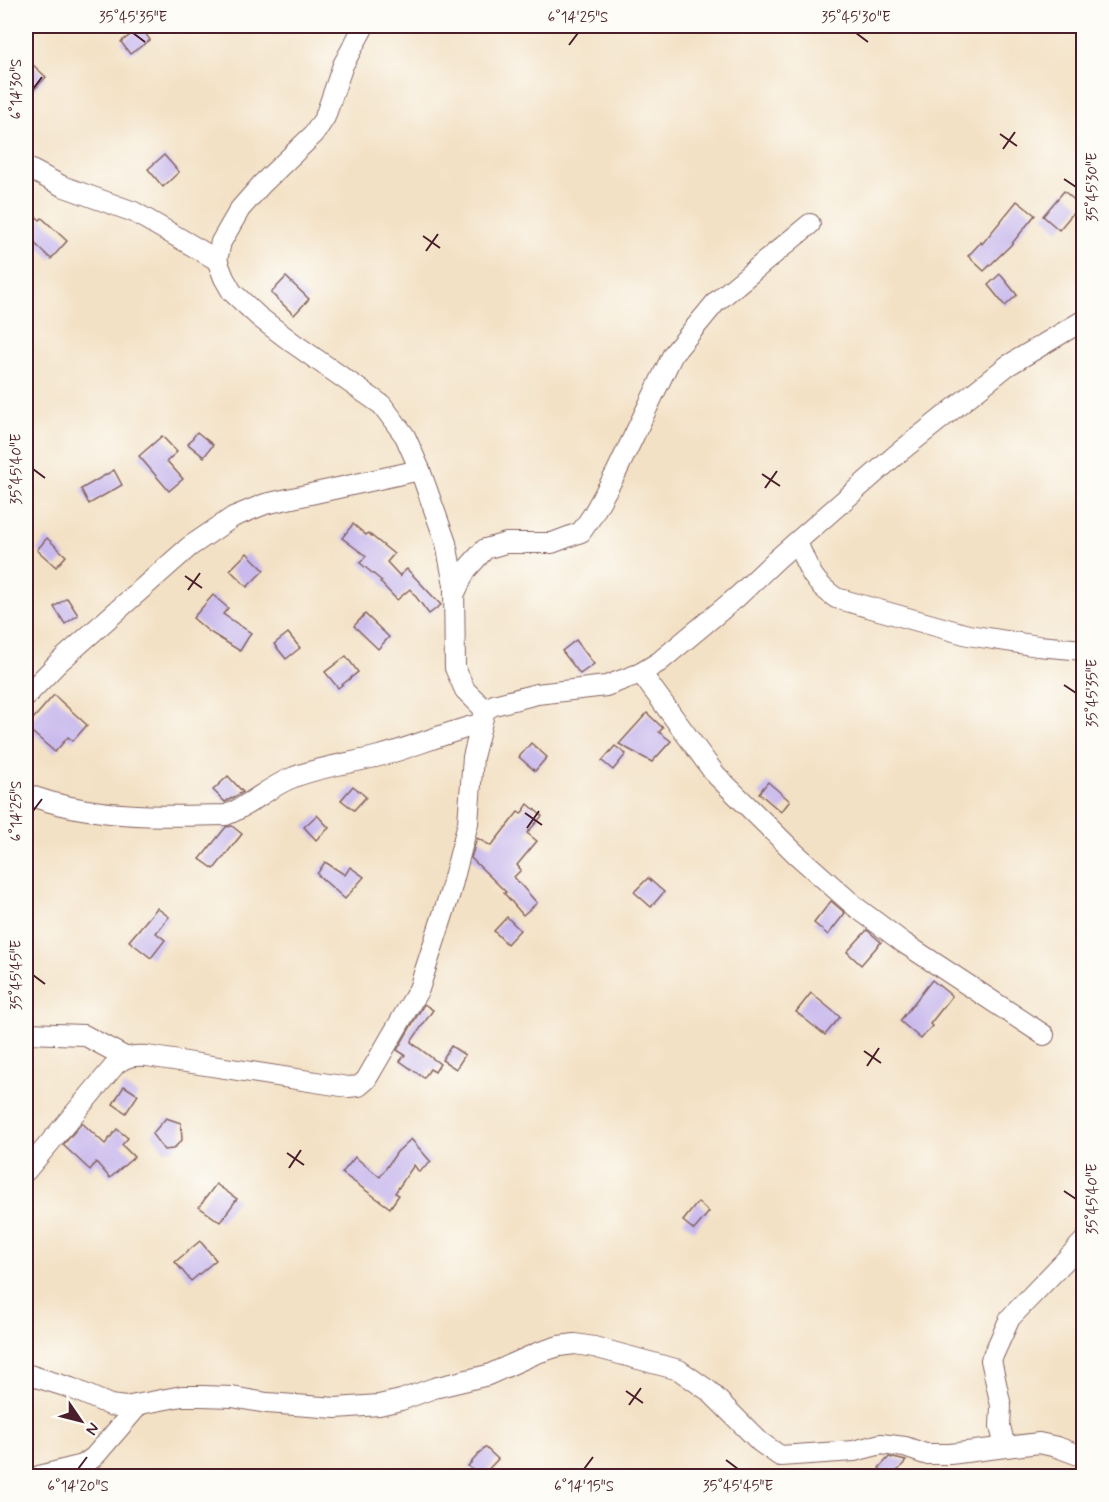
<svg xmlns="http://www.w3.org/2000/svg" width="1109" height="1502" font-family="Mynerve,sans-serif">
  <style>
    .building { fill: #c9baed }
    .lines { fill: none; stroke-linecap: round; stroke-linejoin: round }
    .minor-casing { stroke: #856361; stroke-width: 22 }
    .minor { stroke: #fff; stroke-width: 20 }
    .ticks { fill: none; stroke: #4a1f2b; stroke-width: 2 }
    .neatline { fill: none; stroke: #4a1f2b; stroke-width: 2 }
    .ticks-label { font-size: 15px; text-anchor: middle; fill: #4a1f2b }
  </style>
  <rect width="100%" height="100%" fill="#fdfcf7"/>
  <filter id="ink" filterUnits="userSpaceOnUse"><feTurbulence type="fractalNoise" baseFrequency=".0167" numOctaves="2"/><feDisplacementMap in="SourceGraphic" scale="12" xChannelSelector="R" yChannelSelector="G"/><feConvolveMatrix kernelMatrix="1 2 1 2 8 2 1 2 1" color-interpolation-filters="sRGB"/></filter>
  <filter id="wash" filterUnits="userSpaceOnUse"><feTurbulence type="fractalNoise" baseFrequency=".008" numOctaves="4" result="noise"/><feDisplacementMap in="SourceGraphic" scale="24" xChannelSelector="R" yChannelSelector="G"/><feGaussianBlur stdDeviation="1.35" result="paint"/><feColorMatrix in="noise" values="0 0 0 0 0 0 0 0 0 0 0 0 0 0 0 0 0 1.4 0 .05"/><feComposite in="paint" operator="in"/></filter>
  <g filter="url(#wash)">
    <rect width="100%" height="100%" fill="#f3e1c5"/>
    <g id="blocks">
      <g class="building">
        <polygon points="141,27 150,40 130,54 121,42"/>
        <polygon points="32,64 46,77 34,90 26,81 26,71"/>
        <polygon points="164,155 179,172 163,187 148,169"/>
        <polygon points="1064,191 1080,205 1059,230 1043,216"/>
        <polygon points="1017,201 1035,215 1010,246 984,271 968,256 981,242 982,244"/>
        <polygon points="26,208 40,220 42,218 67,241 51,259 26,235"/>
        <polygon points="1000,274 1017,295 1005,306 988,285"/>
        <polygon points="286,277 309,299 294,315 271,293"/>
        <polygon points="197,432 213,445 204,457 188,444"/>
        <polygon points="162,436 177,452 167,461 183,479 169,491 139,456"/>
        <polygon points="114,470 122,485 89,504 81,489"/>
        <polygon points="353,524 366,535 368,533 394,554 387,562 401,577 400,575 407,569 441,605 429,614 410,589 397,600 380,582 382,581 360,563 366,556 342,538"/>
        <polygon points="47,538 66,556 56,567 37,550"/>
        <polygon points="247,553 264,570 247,587 230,570"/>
        <polygon points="213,595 228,608 223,614 251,633 240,651 208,631 193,618"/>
        <polygon points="67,598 78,615 65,624 54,607"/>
        <polygon points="365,614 389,637 378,649 354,626"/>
        <polygon points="288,633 300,648 286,659 274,644"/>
        <polygon points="576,640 594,664 580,674 562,651"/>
        <polygon points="346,656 358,672 338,688 325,672"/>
        <polygon points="54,695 87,725 73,741 68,737 55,752 26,727"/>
        <polygon points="647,713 663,728 659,732 671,741 652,762 619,744"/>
        <polygon points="531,743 547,757 535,771 519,757"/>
        <polygon points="615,746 626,754 613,770 602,761"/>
        <polygon points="228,776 243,792 225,802 213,790"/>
        <polygon points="768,782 790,801 781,812 759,793"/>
        <polygon points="353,786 366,797 354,810 341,800"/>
        <polygon points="528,804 542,816 527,833 537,841 517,865 521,870 514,877 537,903 523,915 504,893 506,892 471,858 477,838 491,846 518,812 521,814"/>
        <polygon points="317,815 329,828 316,840 304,827"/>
        <polygon points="232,826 242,834 214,869 200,859 226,827"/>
        <polygon points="325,862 345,875 350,867 364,877 345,899 317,874"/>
        <polygon points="648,878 664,892 651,907 634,892"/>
        <polygon points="831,901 845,913 828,935 814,923"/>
        <polygon points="157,908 169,917 156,933 165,940 151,958 129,941"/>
        <polygon points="507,917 520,930 507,944 494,931"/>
        <polygon points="867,930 881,942 861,965 847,952"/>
        <polygon points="932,980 952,996 930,1024 932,1026 921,1039 900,1021"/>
        <polygon points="811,993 840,1017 825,1035 796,1012"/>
        <polygon points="424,1004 433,1010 411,1042 440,1064 435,1072 430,1069 424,1078 400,1061 405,1055 397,1050"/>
        <polygon points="451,1046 465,1055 456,1069 442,1060"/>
        <polygon points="124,1086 138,1095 126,1113 113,1104"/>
        <polygon points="166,1118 181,1123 182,1140 173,1149 164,1150 152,1134"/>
        <polygon points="82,1123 105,1144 117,1129 128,1138 122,1145 134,1157 110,1178 96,1162 90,1170 63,1145"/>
        <polygon points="411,1139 431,1162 419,1172 414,1165 395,1193 399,1195 390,1208 342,1173 355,1157 380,1177 397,1152"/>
        <polygon points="216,1184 237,1199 220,1222 199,1207"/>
        <polygon points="698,1202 709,1212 694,1230 683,1221"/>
        <polygon points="200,1241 216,1260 191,1281 175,1262"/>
        <polygon points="485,1447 498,1459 482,1476 479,1476 468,1466"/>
        <polygon points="889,1457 906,1461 893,1476 889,1476 879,1468"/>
      </g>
    </g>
  </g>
  <g filter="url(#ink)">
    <use href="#blocks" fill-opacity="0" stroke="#856361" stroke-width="1.5"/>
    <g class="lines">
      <g class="minor-casing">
        <g id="minor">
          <polyline points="364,26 343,65 325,117 314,134 262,184 240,209 221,242 217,260 224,278 232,292 259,317 293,343 382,405 405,436 420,470 446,543 454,585 455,668 465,690 485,710"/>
          <polyline points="26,167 62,186 134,212 217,260"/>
          <path d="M797,542C808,567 811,581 836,598L968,635L1038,646L1084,650"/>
          <polyline points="454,595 466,570 485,549 506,543 552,543 581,532 592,516 616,473 673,354 716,302 810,224"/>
          <polyline points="641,673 715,774 796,854 857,908 904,943 1044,1035"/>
          <polyline points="26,696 58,663 189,547 233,517 265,504 420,470"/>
          <path d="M26,794C88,818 160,817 226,815C250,806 269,786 294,777C322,766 354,763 383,755C416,746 447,732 480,724"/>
          <polyline points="26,1033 84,1035 125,1057"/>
          <path d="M26,1171L116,1064C127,1056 134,1055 147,1056L348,1087L359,1086L366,1080L419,989L450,893L468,823L473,757L485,710L494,705L537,694L606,686L641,673L659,662L737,597L777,559L897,454L1007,366L1084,320"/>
          <polyline points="26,1374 71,1388 110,1405 125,1407 182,1396 202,1396 232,1397 267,1403 336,1408 379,1405 401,1400 434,1388 488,1375 537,1353 559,1346 575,1344 594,1347 679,1370 709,1391 760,1442 780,1456 854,1451 881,1444 905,1447 925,1454 950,1454 1039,1443 1057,1447 1084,1457"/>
          <polyline points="1005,1447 1000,1426 1001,1406 991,1360 1010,1318 1084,1241"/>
          <polyline points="39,1476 83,1465 94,1457 138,1406"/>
        </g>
      </g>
      <use href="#minor" class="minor"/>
    </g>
  </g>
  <path class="ticks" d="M133,33L145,42M856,33L868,42M569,45L578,33M33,89L42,77M1000,134L1017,146M1003,149L1015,132M1064,179L1076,187M423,236L440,248M426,251L438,234M33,469L45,478M762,474L780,486M765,488L777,471M185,576L202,588M188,590L200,573M1064,685L1076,693M33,811L42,799M525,813L542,825M527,828L539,811M33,975L45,984M864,1051L881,1063M867,1066L879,1048M287,1153L304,1165M289,1168L301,1150M1064,1191L1076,1199M626,1391L643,1403M629,1405L641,1388M726,1460L738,1469M78,1469L87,1457M584,1469L593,1457"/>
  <rect width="1109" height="1502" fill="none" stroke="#fdfcf7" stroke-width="66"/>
  <g transform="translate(81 1421) rotate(125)" stroke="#fdfcf7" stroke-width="4.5" paint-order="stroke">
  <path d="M0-4.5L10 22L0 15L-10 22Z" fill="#4a1f2b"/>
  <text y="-9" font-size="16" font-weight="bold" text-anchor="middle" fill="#4a1f2b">N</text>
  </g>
  <rect x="33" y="33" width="1043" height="1436" class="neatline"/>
  <g class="ticks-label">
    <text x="133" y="22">35°45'35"E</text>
    <text x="578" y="22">6°14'25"S</text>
    <text x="856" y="22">35°45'30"E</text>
    <text transform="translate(16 89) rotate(-90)" y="5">6°14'30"S</text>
    <text transform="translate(1092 187) rotate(-90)" y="5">35°45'30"E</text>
    <text transform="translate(16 469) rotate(-90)" y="5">35°45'40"E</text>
    <text transform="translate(1092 693) rotate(-90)" y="5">35°45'35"E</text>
    <text transform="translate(16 811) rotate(-90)" y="5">6°14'25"S</text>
    <text transform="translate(16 975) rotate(-90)" y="5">35°45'45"E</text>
    <text transform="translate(1092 1199) rotate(-90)" y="5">35°45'40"E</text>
    <text x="78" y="1491">6°14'20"S</text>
    <text x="584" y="1491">6°14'15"S</text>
    <text x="738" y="1491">35°45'45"E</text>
  </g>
</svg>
